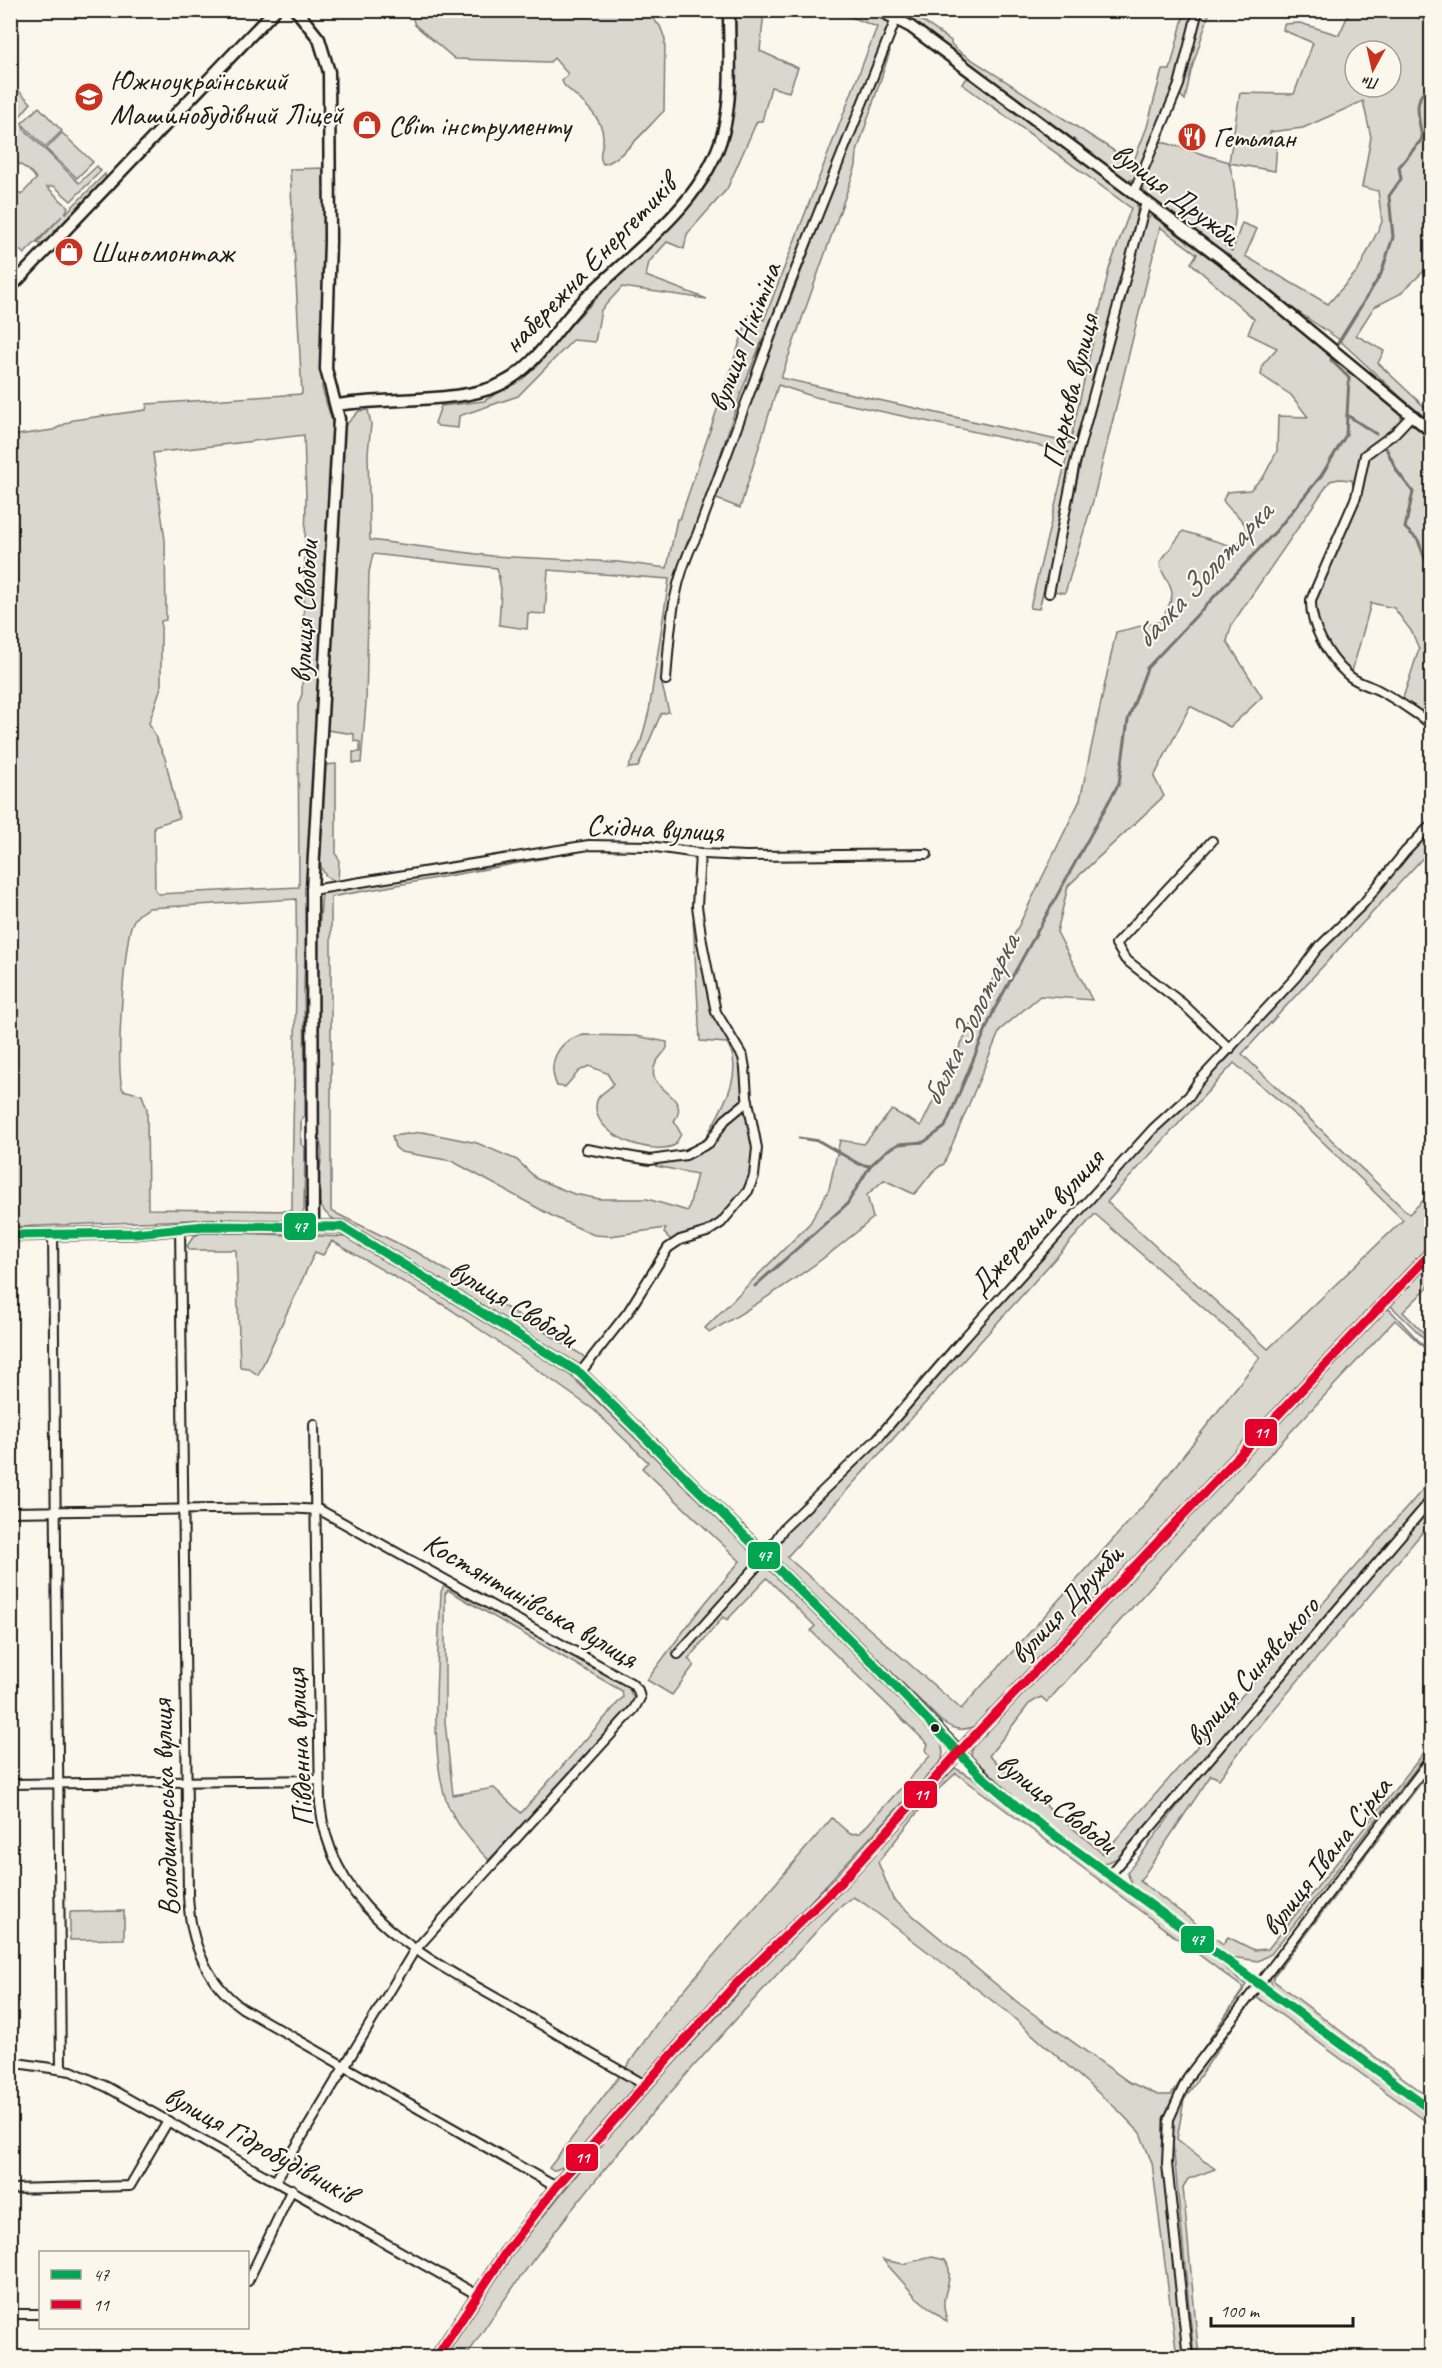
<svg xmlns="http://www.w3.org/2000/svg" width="1442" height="2368" font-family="Caveat,sans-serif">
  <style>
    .green { fill: #dad7ce; stroke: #7b7a75; stroke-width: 1.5; fill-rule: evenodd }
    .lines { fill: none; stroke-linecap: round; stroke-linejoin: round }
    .stream { stroke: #74726e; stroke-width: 3 }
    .street-casing { stroke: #1c1c1c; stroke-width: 12 }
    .secondary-casing { stroke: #1c1c1c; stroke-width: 15 }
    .street { stroke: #fbf7ec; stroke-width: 8 }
    .secondary { stroke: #fbf7ec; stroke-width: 10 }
    .bus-1-casing { stroke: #fbf7ec; stroke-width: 14 }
    .bus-2-casing { stroke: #fbf7ec; stroke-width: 14 }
    .bus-1 { stroke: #00a651; stroke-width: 9 }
    .bus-2 { stroke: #e4002b; stroke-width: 9 }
    .bus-dot { fill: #1c1c1c; stroke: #fbf7ec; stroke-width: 2 }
    .labels { text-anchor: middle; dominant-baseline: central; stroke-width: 4.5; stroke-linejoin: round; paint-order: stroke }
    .poi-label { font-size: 30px; fill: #1c1c1c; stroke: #fbf7ec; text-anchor: start }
    .street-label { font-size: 30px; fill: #1c1c1c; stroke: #fbf7ec }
    .water-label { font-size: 32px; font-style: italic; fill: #575653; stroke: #fbf7ec }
    .line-badge { stroke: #fbf7ec; stroke-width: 2 }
    .badge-label { font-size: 16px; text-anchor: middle; font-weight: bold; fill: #fff }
  </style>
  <rect width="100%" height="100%" fill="#fbf7ec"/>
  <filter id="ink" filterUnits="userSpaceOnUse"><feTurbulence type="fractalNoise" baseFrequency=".0167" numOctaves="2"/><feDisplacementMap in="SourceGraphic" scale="12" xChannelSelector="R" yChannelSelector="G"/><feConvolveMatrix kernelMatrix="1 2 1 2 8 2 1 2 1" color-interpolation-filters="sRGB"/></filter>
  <g filter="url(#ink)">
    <g class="green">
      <path d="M410,11H645L660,26L665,39L664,111C650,124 619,163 603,164C597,155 604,147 603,137C603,116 578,99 564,85L562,81L568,74L554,58L550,62L455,59L415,25Z"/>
      <path d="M736,11H764L760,51L798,68L789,92L771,87L762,121H757L727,189L687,234L684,249L667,242L649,262L646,276L707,299L622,287L601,310L595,342L573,340L518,396L459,416L458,428L438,426L435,423L441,406L484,401L514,384L702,189C740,131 734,77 736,11Z"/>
      <path d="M835,11C852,11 879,9 889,25L887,32L742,390L699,519L678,567L662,685L669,712L661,714L638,767L628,768L640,745L649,711L669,579L548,570L545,614L528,613L527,629L499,625L501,589L497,568L373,554L369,572L366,703L361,763H353V752H360V742L354,741V734L327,730L344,427L359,411L368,410L371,424L368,453L370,540L492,556L619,562L667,568L677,519H680L749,315L764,320L877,27Z"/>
      <path d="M895,11H908L951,41V44L960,52L1133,163L1147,127L1162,70H1170L1184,14L1177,11H1194L1178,72L1143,167C1138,176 1135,181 1125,181L895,13Z"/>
      <polygon points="1203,11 1210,11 1191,71 1185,100 1179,94"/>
      <path d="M1350,11H1431V258L1426,269L1400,294L1374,307L1356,335L1384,351L1378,363L1431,413V425L1337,338L1276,297L1145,196L1141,183L1159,141L1229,162L1240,93L1294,94L1313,43L1283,30L1284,24L1300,23L1339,35ZM1355,51H1391V87H1355ZM1363,101L1371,137L1362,187L1378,191L1382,222L1359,269L1328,304L1245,256L1257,229L1242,223L1232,251L1225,246C1241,225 1236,186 1229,163L1275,171L1277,142H1269L1270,132L1303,128Z"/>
      <polygon points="887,49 890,51 857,152 856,166 781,378 1070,443 1109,269 1131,208 962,84 969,76 1133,198 1137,203 1137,214 1039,609 1030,608 1068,452 815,397 778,385 740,508 714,498"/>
      <path d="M10,82L31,103L16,121L22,123L39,107L62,131L45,147L23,125L24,129L79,183L97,166L101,171L71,201L54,186L47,187L68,207L65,214L105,174L106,183L44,245L37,243L62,216L24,254L16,247L11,253V185L21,195L36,179C31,167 15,166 11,154Z"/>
      <polygon points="62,133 93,162 77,178 46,149"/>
      <path d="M324,168L327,255L322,388L333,425L334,443L311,847H309L304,983L305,1115L301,1120V1144L305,1147L304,1211L292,1221L216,1219L11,1227V436L53,430L73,420L146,410L147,404L302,394L290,169ZM304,435L306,498L302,694L298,705L299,887L158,894L155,889L154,826L179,818L165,758L149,723L161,687V621L166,620L165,540L153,453ZM296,899C298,1003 292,1107 292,1211L148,1209L147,1109L142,1095L123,1090C115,1073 124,942 132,924C135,916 142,912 148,908Z"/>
      <path d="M1151,215L1238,279L1402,412L1399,425L1363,454L1354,491L1352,480L1339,479L1330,481L1232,624L1227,641L1262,697L1230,727L1190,706L1154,777L1164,796L1068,886L1057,932L1092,1000L1040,996L1000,1030L944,1164C930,1170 925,1184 914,1194L884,1180L867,1195L873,1218C822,1263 768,1298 710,1332L705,1328L810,1223L829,1189L840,1140L864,1144L892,1110L921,1126L1080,800L1116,632L1162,621C1164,611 1172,604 1172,594C1171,581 1160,575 1160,562L1183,531L1235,547C1262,522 1231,517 1223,500L1227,492L1250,490L1264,476L1277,451L1278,416L1308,417L1291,395L1261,375L1263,364L1277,348L1248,334L1254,319L1191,263L1197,254L1160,227L1093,501L1065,593L1053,591L1089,426L1143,225Z"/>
      <path d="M1412,423L1432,438C1431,459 1428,478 1432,499L1431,721L1402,701L1419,649L1412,632L1394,608L1371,603L1352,672C1329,652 1316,627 1315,597L1367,460Z"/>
      <path d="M336,764V854L339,860L338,882C326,878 322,874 320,861L325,765Z"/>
      <path d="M1431,828V849L1242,1054L1409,1214L1431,1193V1244L977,1725C963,1732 954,1730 941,1721L770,1553L779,1538L877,1445L942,1366L1127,1161L1165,1122L1185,1106L1201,1082L1227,1059ZM1234,1063L1287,1107L1403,1220L1268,1349L1107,1202ZM1095,1214L1260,1357L1151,1497L961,1709L787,1557Z"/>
      <path d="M544,854L547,858L331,897V1211L420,1254L582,1355L586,1359L579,1367L330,1217C301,1193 333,1158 317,1137L316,970L322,891L364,886Z"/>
      <path d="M693,920L712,1007L741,1062L754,1158C751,1186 733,1214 708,1228C697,1234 683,1235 671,1240L664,1233L666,1228L610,1236L594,1235L554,1217L452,1161L401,1152L395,1147L392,1136L423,1132L477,1143L517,1160L537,1179L574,1194L600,1199H647L688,1211L697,1174L656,1166L653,1156L671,1155L704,1141C719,1112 747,1074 727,1043L700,1041Z"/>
      <path d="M584,1035L636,1036L667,1042V1048C663,1055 656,1059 654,1068C647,1090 693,1096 674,1121L681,1134L675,1145C653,1156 597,1137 596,1108C596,1091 609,1093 613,1083L607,1073L589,1066L579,1071L565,1087L557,1086C546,1062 559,1039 584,1035Z"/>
      <polygon points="203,1232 346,1237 566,1371 754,1554 755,1562 748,1572 678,1651 683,1655 760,1566 769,1568 940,1736 943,1752 942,1760 565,2166 553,2171 549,2168 630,2062 664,2013 832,1818 850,1834 860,1833 930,1756 926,1750 928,1744 811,1631 815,1626 767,1578 727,1620 723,1617 688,1659 694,1665 672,1695 647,1680 697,1613 740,1561 642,1468 648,1462 594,1410 498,1342 447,1307 332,1241 323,1255 315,1252 258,1375 248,1368 240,1367 236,1250 190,1250 187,1246 194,1236"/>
      <polygon points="1431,1259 1431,1284 1403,1312 1431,1340 1431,1345 1389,1304"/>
      <path d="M1385,1308L1390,1310L1431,1354L1395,1320L1271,1453L1047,1702L1041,1697L1029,1704L989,1756L1103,1854L1431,1480V1494L1139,1836C1128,1847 1116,1866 1098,1862C1074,1844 978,1778 971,1754L974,1744Z"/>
      <polygon points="1431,1507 1431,1522 1249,1739 1219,1779 1211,1775 1140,1881 1223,1944 1228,1937 1254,1950 1268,1949 1431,1744 1431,1749 1271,1954 1258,1961 1231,1957 1133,1885 1127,1873 1209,1764"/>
      <path d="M444,1585H449L621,1682L629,1689L634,1699L631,1705L489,1860C473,1845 453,1820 446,1800C428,1746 439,1650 441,1592ZM448,1590L622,1691L623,1697L521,1813L494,1788L453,1795L445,1722V1594Z"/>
      <polygon points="1431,1766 1431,1770 1273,1977 1274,1981 1426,2095 1431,2093 1429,2100 1414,2093 1272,1986 1269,1974"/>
      <path d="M955,1768L973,1778L1097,1873L1188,1937L1246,1985L1181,2081L1163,2119L1164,2164L1186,2357H1177L1152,2163L1140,2133L1120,2112L1007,2012L865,1904L853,1897L834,1912C704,2055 570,2194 466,2357L442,2358L507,2261L621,2120L853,1870ZM956,1773L1242,1987L1243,1991L1171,2095H1158L1129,2082L1021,2005L893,1899L878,1862L929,1798Z"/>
      <polygon points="124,1911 124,1939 70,1940 70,1912"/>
      <polygon points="1262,1992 1432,2118 1431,2125 1258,1998 1251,2000 1184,2100 1177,2139 1215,2169 1188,2179 1183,2187 1199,2358 1194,2357 1171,2124 1190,2081 1248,1998"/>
      <path d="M932,2257L945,2260C955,2275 945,2287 944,2302C943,2309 946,2315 947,2322L916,2297L883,2260L903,2264Z"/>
    </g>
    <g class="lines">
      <g class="stream">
        <path d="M1335,348L1381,274L1393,237L1389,196L1401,179L1399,167L1422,139C1420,120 1410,97 1432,84"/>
        <polyline points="1347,415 1376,434"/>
        <polyline points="1386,448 1397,471 1413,492 1405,528 1418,540 1432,578"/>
        <polyline points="799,1138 819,1141 859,1164 870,1166"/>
        <polyline points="755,1286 847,1204 870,1166 886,1151 899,1144 924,1142 945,1127 994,1010 1119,783 1128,720 1147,668 1276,531 1321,476 1346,435 1349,378 1331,360 1332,354"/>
      </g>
      <g class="street-casing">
        <g id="street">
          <polyline points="1134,192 1179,85 1198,10"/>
          <path d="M1412,415L1395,433L1365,455L1356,497L1311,600C1310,625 1328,657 1347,674C1356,683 1369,685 1380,691C1398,700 1414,713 1432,724"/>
          <polyline points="1049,593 1074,467 1146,202"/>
          <path d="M666,680C670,628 672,581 697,535L788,289L896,19"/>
          <polyline points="1212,841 1116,944 1125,959 1183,1004 1230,1049"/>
          <polyline points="312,890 589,845 649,846 704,854 746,856 927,854"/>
          <polyline points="586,1149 650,1160 686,1155 709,1143 725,1120 748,1101"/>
          <path d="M180,1228L188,1895C190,1940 205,1981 242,2008L556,2187"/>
          <polyline points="53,1234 61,2069"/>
          <polyline points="580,1373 628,1312 668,1248 680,1240 707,1232 721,1223 748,1191 754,1176 757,1148 747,1096 745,1068 743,1057 716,1012 702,942 697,906 700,853"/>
          <path d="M314,1424L320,1804C332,1912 420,1954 503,2002C550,2030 598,2058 645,2085"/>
          <polyline points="10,1512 286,1508 320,1510 631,1683 638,1690 640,1698 634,1709 414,1951 276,2180"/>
          <polyline points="678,1654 765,1557 783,1529 877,1439 964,1338 1153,1129 1189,1096 1198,1082 1296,977 1317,949 1363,904 1405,852 1432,824"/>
          <polyline points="959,1752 1027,1815 1432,2110"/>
          <polyline points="10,1784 319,1780"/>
          <polyline points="1110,1875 1432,1499"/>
          <polyline points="10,2062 71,2071 107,2087 476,2294"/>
          <polyline points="10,2189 130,2186 168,2121"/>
          <polyline points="248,2281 292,2189"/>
          <polyline points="10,2314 40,2314"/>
          <polyline points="1188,2358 1167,2164 1169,2119 1188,2077 1432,1758"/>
        </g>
      </g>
      <g class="secondary-casing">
        <g id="secondary">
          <polyline points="296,10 319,39 329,72 330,241 326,369 339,419 312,890 313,1228"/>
          <polyline points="879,10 911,27 1220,257 1432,432"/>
          <polyline points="10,288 275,10"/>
          <path d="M337,405C385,397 463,404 503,383C537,366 556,328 582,302C632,252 704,204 723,133C733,94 729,51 729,10"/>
          <polyline points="10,1235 135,1233 205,1226 342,1227 580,1373 872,1662 959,1752"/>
          <polyline points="436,2358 506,2252 556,2187 645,2085 734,1986 840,1883 959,1752 1432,1252"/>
        </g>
      </g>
      <use href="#street" class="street"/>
      <use href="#secondary" class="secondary"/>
      <g class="bus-1-casing">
        <polyline id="bus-1" points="10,1235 135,1233 205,1226 342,1227 580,1373 872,1662 979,1774 1027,1815 1432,2110"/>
      </g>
      <g class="bus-2-casing">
        <polyline id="bus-2" points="436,2358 506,2252 556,2187 645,2085 734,1986 840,1883 959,1752 1432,1252"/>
      </g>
      <use href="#bus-1" class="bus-1"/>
      <use href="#bus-2" class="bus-2"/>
    </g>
  </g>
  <defs>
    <g id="university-disc" transform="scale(1.5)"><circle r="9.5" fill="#c8321e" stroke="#fbf7ec"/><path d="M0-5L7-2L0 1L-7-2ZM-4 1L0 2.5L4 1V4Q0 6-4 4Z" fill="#fff"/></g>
    <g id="shop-disc" transform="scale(1.5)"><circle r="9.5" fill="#c8321e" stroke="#fbf7ec"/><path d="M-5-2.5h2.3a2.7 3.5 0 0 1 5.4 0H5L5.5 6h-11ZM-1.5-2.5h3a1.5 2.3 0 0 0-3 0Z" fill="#fff"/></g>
    <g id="restaurant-disc" transform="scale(1.5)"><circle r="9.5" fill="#c8321e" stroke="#fbf7ec"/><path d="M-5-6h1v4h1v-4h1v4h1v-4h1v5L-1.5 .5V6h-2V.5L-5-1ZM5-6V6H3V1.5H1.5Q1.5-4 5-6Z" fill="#fff"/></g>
  </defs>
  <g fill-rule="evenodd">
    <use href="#university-disc" x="89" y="97"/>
    <use href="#shop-disc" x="367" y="125"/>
    <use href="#restaurant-disc" x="1192" y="137"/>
    <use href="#shop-disc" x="69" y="252"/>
  </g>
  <circle class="bus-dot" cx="935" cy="1728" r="5"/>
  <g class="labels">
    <g class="poi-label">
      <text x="110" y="80">Южноукраїнський<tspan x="110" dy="34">Машинобудівний Ліцей</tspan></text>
      <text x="388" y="125">Світ інструменту</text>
      <text x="1213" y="137">Гетьман</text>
      <text x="90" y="252">Шиномонтаж</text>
    </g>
    <g class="street-label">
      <text transform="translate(1176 194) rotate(37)">вулиця Дружби</text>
      <text transform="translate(589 264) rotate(-46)">набережна Енергетиків</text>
      <text transform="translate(744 337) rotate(-69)">вулиця Нікітіна</text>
      <text transform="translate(1070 391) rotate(-76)">Паркова вулиця</text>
      <text transform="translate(304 612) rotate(-87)">вулиця Свободи</text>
      <text transform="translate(655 828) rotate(3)">Східна вулиця</text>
      <text transform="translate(1036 1222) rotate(-48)">Джерельна вулиця</text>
      <text transform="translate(513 1303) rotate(31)">вулиця Свободи</text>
      <text transform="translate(531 1600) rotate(30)">Костянтинівська вулиця</text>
      <text transform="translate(1066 1604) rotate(-47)">вулиця Дружби</text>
      <text transform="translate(1252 1671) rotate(-49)">вулиця Синявського</text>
      <text transform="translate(299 1748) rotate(-93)">Південна вулиця</text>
      <text transform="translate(1057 1803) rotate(38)">вулиця Свободи</text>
      <text transform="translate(165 1808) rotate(-92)">Володимирська вулиця</text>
      <text transform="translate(1326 1856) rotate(-52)">вулиця Івана Сірка</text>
      <text transform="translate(260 2144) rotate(29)">вулиця Гідробудівників</text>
    </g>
    <g class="water-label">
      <text transform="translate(1203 575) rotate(-47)">балка Золотарка</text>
      <text transform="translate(970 1020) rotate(-64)">балка Золотарка</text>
    </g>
  </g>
  <g class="line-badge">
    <rect x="283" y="1212" width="34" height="29" rx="6" fill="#00a651"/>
    <rect x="1244" y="1418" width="34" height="29" rx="6" fill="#e4002b"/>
    <rect x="747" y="1541" width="34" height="29" rx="6" fill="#00a651"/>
    <rect x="903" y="1780" width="35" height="29" rx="6" fill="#e4002b"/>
    <rect x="1180" y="1925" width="35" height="29" rx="6" fill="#00a651"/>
    <rect x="565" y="2143" width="34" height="29" rx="6" fill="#e4002b"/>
  </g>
  <g class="badge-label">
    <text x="300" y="1232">47</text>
    <text x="1261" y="1438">11</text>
    <text x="764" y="1561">47</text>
    <text x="921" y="1800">11</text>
    <text x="1197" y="1945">47</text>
    <text x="582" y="2163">11</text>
  </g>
  <rect width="1442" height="2368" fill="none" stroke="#fbf7ec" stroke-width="36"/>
  <rect x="18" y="18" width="1406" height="2332" fill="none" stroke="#1c1c1c" stroke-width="2" filter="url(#ink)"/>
  <rect x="39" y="2251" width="210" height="78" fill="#fbf7ec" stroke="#a29f99" stroke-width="1.5"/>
  <rect x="51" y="2270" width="30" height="9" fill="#00a651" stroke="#a29f99" stroke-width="1.5"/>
  <text x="93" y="2281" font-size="18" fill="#1c1c1c">47</text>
  <rect x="51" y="2300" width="30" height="9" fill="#e4002b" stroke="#a29f99" stroke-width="1.5"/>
  <text x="93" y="2311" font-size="18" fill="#1c1c1c">11</text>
  <g transform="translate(1373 69) rotate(188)"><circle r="28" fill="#fbf7ec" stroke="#a29f99" stroke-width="1.5"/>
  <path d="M0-4.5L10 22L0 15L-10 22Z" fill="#c8321e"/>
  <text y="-9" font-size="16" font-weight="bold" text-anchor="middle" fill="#1c1c1c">Пн</text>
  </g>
  <path d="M1211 2317v9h142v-9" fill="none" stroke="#1c1c1c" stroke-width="3"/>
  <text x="1220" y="2317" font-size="18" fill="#1c1c1c" stroke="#fbf7ec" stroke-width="4.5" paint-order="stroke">100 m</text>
</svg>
